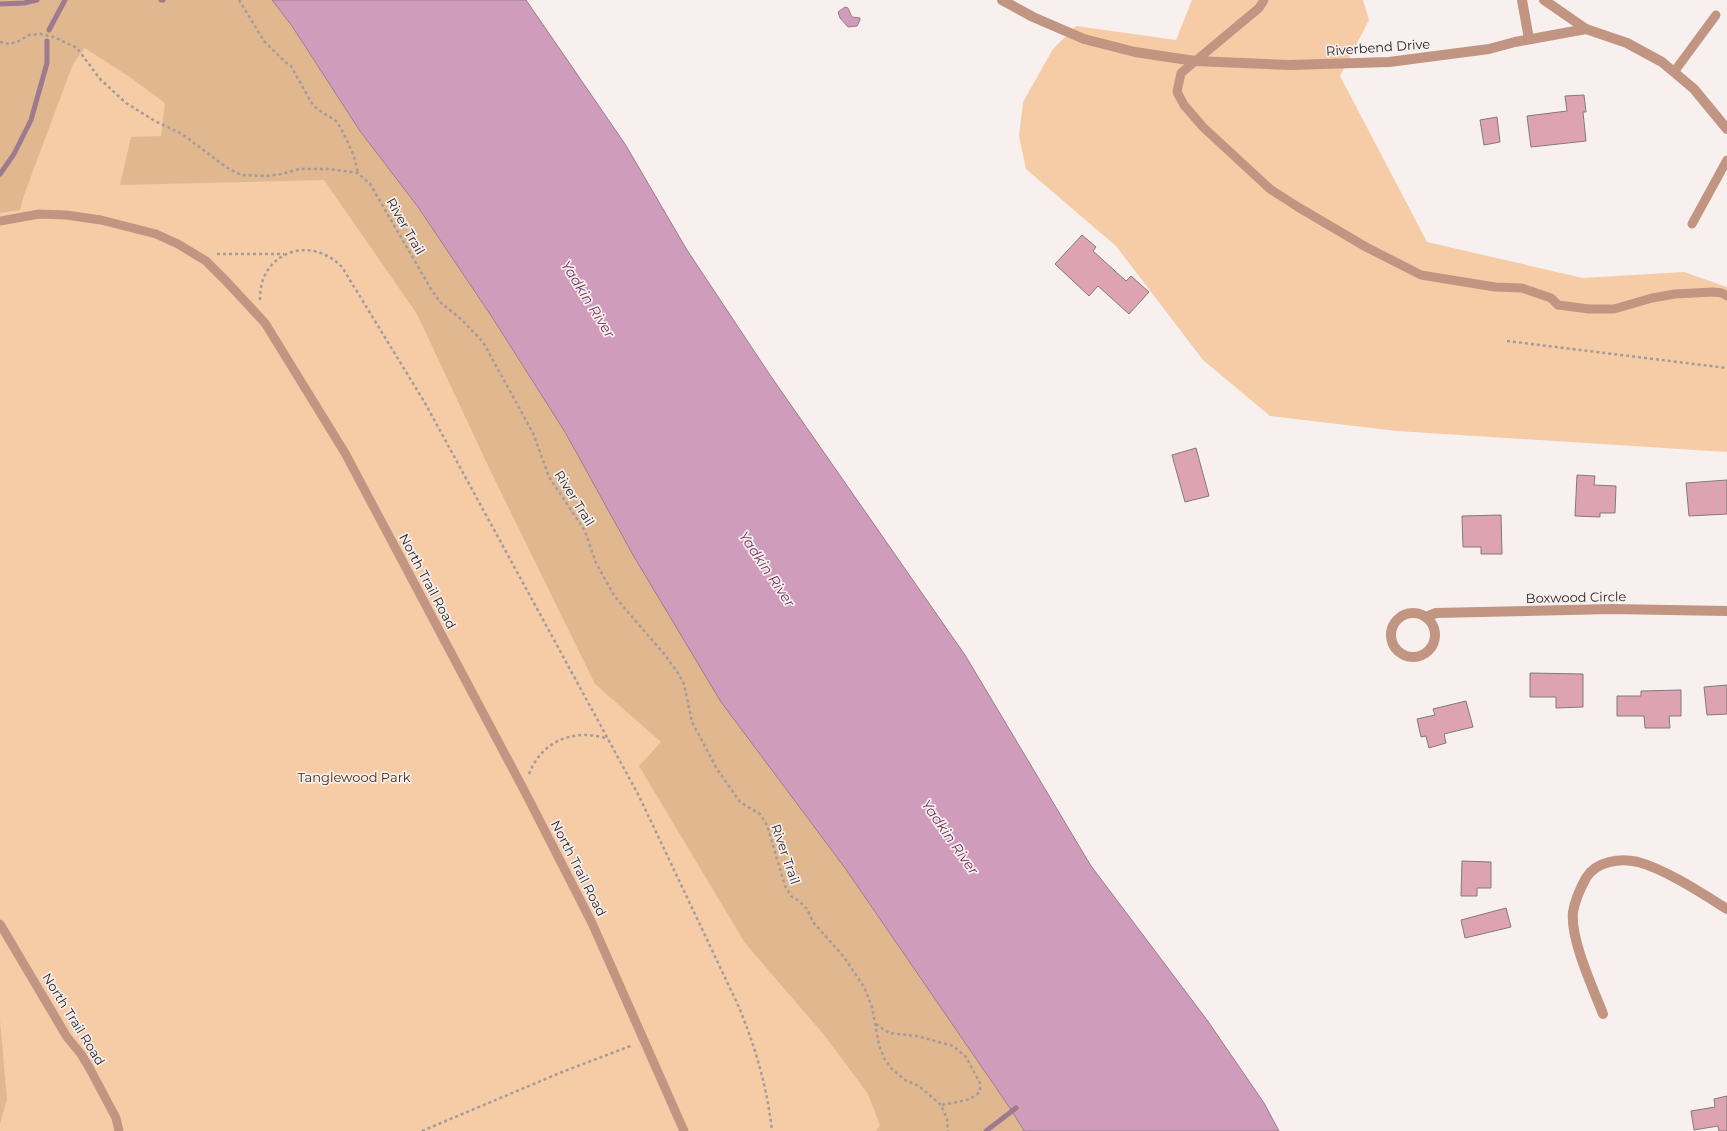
<svg xmlns="http://www.w3.org/2000/svg" width="1727" height="1131" font-family="Montserrat,sans-serif">
  <style>
    .green { fill: #f5cca5 }
    .forest { fill: #e1b78f }
    .water { fill: #cf9dbb; stroke: #9e7a8f }
    .lines { fill: none; stroke-linecap: round; stroke-linejoin: round }
    .stream { stroke: #9e7a8f; stroke-width: 5 }
    .building { fill: #dea3b1; stroke: #817a7b }
    .path { stroke: #a29c9c; stroke-width: 2.5; stroke-dasharray: 3 3; stroke-linecap: butt }
    .service { stroke: #c19582; stroke-width: 9 }
    .minor { stroke: #c19582; stroke-width: 10 }
    .labels { text-anchor: middle; dominant-baseline: central; stroke-width: 3.5; stroke-linejoin: round; paint-order: stroke }
    .street-label { font-size: 13px; fill: #2a2727; stroke: #f8efef }
    .park-label { font-size: 13px; fill: #482b0b; stroke: #f8efef }
    .water-label { font-size: 14px; font-style: italic; fill: #6f315b; stroke: #f8efef }
  </style>
  <rect width="100%" height="100%" fill="#f8efef"/>
  <g class="green">
    <polygon points="0,0 272,0 1024,1131 0,1131"/>
    <polygon points="1192,0 1363,0 1369,20 1340,76 1427,242 1583,278 1684,272 1727,287 1727,452 1397,431 1270,416 1203,360 1116,246 1026,169 1019,136 1023,102 1053,49 1076,26 1176,40"/>
  </g>
  <g class="forest">
    <polygon points="0,0 272,0 292,26 360,131 418,207 492,317 565,432 633,555 721,702 845,868 1012,1111 1024,1131 876,1131 880,1125 868,1094 825,1036 745,943 639,766 661,742 595,684 491,472 417,314 324,180 120,185 131,137 161,136 165,103 131,78 85,48 73,64 24,195 20,210 0,213"/>
    <polygon points="0,1020 7,1099 0,1124"/>
  </g>
  <g class="water">
    <polygon points="272,0 526,0 625,144 687,250 770,375 965,655 1091,866 1207,1020 1264,1103 1279,1131 1024,1131 1012,1111 845,868 721,702 633,555 565,432 492,317 418,207 360,131 292,26"/>
    <polygon points="845,7 848,8 852,17 860,18 860,20 857,26 848,27 840,18 838,12"/>
  </g>
  <g class="lines">
    <g class="stream">
      <polyline points="161,0 163,0"/>
      <polyline points="0,4 24,3 37,0"/>
      <polyline points="49,30 65,0"/>
      <polyline points="0,174 14,154 31,120 47,63 47,41"/>
      <polyline points="986,1131 1016,1108"/>
    </g>
  </g>
  <g class="building">
    <polygon points="1584,95 1586,112 1583,112 1586,141 1531,147 1527,116 1567,111 1565,96"/>
    <polygon points="1497,117 1500,142 1484,145 1480,120"/>
    <polygon points="1082,235 1096,247 1093,251 1126,281 1131,276 1149,292 1129,314 1098,286 1089,296 1055,264"/>
    <polygon points="1196,448 1209,496 1185,502 1172,455"/>
    <polygon points="1577,475 1595,476 1594,485 1616,486 1615,513 1600,513 1600,517 1575,516"/>
    <polygon points="1727,480 1727,514 1689,516 1686,483"/>
    <polygon points="1501,515 1502,554 1481,554 1481,547 1463,547 1462,516"/>
    <polygon points="1530,673 1583,674 1583,707 1556,708 1556,697 1530,697"/>
    <polygon points="1727,685 1727,714 1707,715 1704,687"/>
    <polygon points="1681,690 1681,716 1669,716 1670,728 1645,728 1644,716 1617,716 1617,696 1641,696 1641,691"/>
    <polygon points="1466,701 1473,727 1444,734 1446,743 1429,748 1426,736 1421,737 1417,719 1435,715 1433,709"/>
    <polygon points="1462,861 1491,862 1491,888 1477,888 1477,896 1461,896"/>
    <polygon points="1506,908 1511,927 1465,938 1461,920"/>
    <polygon points="1727,1096 1727,1131 1719,1131 1718,1126 1694,1130 1691,1111 1715,1107 1714,1099"/>
  </g>
  <g class="lines">
    <g class="path">
      <polyline points="239,0 264,41 284,61 291,66 311,102 317,109 335,120 341,128 354,156 358,173"/>
      <polyline points="0,42 9,44 17,42 29,35 41,34 54,37 77,48 100,79 126,103 155,121 182,134 226,167 241,175 266,176 282,174 299,169 329,169 358,173 370,184 431,289 440,302 461,319 483,342 533,433 549,477 585,531 596,563 615,597 665,655 678,673 684,684 692,722 717,769 740,802 760,814 767,825 785,886 791,896 799,901 807,909 813,922 844,957 864,987 872,1007 879,1045 884,1058 892,1069 905,1080 919,1086 941,1105 947,1119 948,1131"/>
      <polyline points="217,254 284,254"/>
      <path d="M260,300C259,252 310,234 342,267L425,403L639,796L738,1005C755,1046 767,1086 772,1131"/>
      <polyline points="1507,341 1727,368"/>
      <path d="M529,774C542,740 575,728 608,739"/>
      <path d="M876,1024L889,1033L917,1036L953,1046L966,1057L980,1083V1091C972,1102 954,1102 941,1105"/>
      <polyline points="422,1131 562,1072 633,1045"/>
    </g>
    <g class="service">
      <polyline points="1264,0 1259,8 1181,73 1177,92 1184,105 1203,127 1270,189 1298,207 1366,247 1421,275 1495,287 1522,288 1551,298 1558,305 1589,309 1614,309 1652,298 1675,294 1713,292 1722,293 1727,296"/>
      <polyline points="1674,72 1716,15"/>
      <polyline points="0,221 39,214 66,215 101,220 156,234 178,244 206,261 225,280 265,323 345,453 525,792 592,923 684,1131"/>
      <polyline points="1692,224 1727,160"/>
      <polyline points="0,924 67,1037 81,1054 90,1069 116,1118 119,1131"/>
    </g>
    <g class="minor">
      <polyline points="1002,0 1033,17 1084,39 1135,52 1195,61 1290,65 1389,62 1489,49 1515,42 1586,29 1627,43 1662,62 1694,89 1727,129"/>
      <polyline points="1522,0 1529,39"/>
      <polyline points="1544,0 1586,29"/>
      <circle cx="1413" cy="635" r="22"/>
      <polyline points="1426,617 1436,613 1612,609 1727,611"/>
      <path d="M1603,1014C1593,988 1570,939 1573,912C1575,900 1580,889 1586,878C1596,861 1620,858 1638,862C1665,869 1703,894 1727,909"/>
    </g>
  </g>
  <g class="labels">
    <g class="street-label">
      <text transform="translate(1378 47) rotate(-4)">Riverbend Drive</text>
      <text transform="translate(406 226) rotate(60)">River Trail</text>
      <text transform="translate(575 498) rotate(58)">River Trail</text>
      <text transform="translate(428 581) rotate(62)">North Trail Road</text>
      <text transform="translate(1576 597) rotate(-1)">Boxwood Circle</text>
      <text transform="translate(786 854) rotate(71)">River Trail</text>
      <text transform="translate(579 868) rotate(63)">North Trail Road</text>
      <text transform="translate(74 1019) rotate(58)">North Trail Road</text>
    </g>
    <g class="park-label">
      <text x="354" y="777">Tanglewood Park</text>
    </g>
    <g class="water-label">
      <text transform="translate(588 299) rotate(58)">Yadkin River</text>
      <text transform="translate(767 569) rotate(56)">Yadkin River</text>
      <text transform="translate(950 837) rotate(55)">Yadkin River</text>
    </g>
  </g>
</svg>
